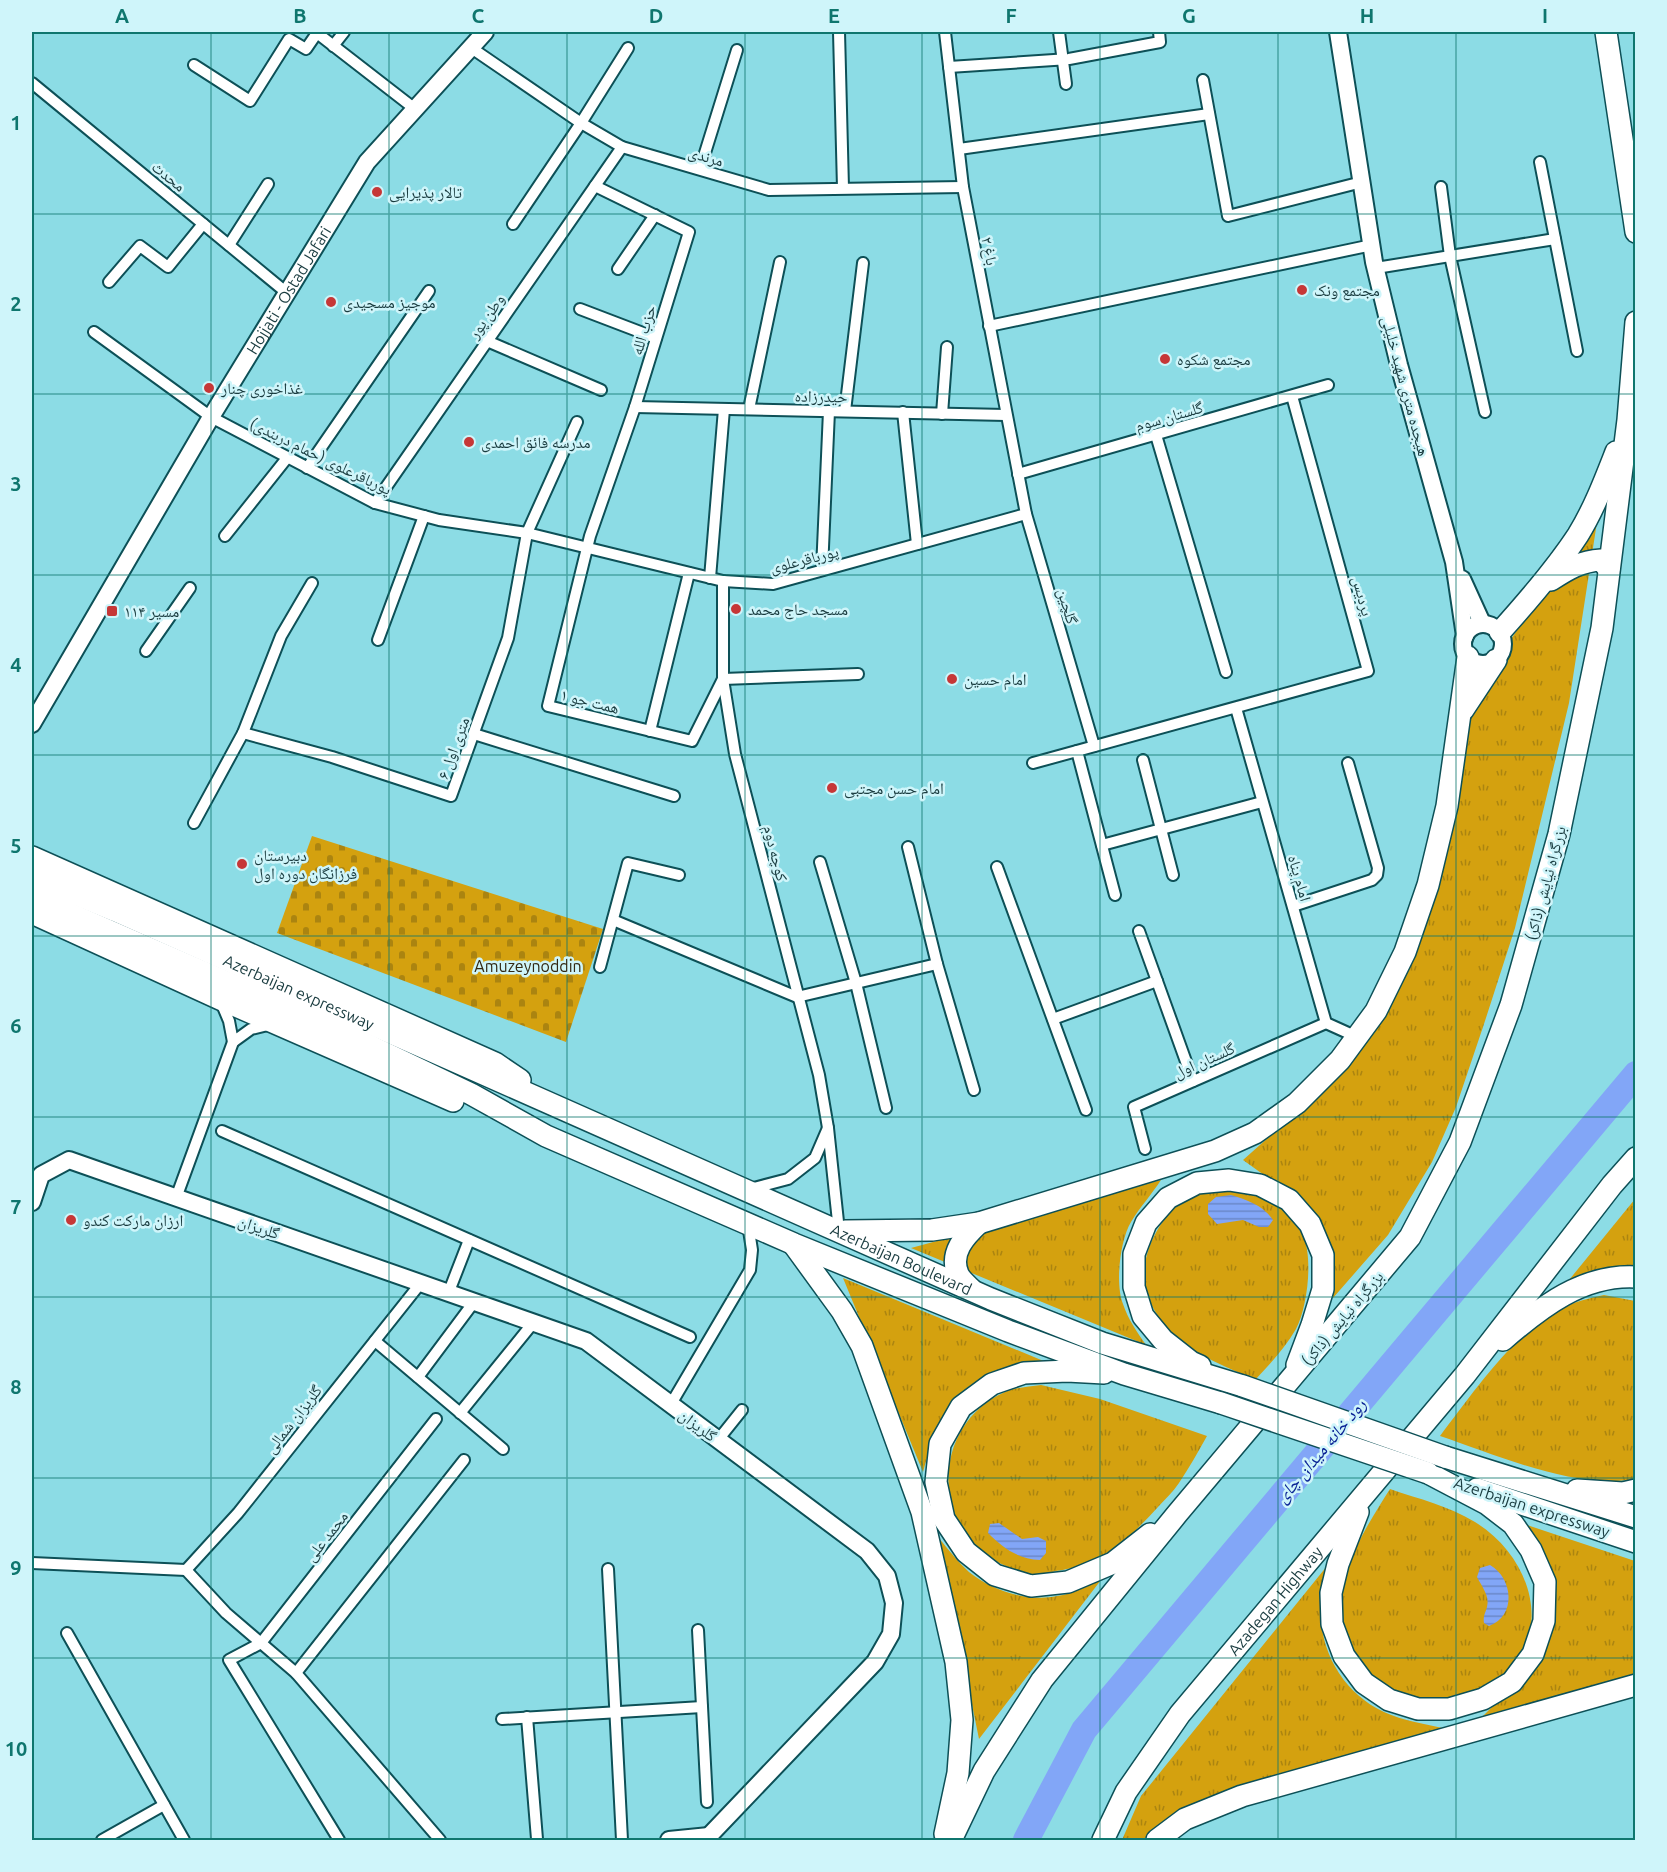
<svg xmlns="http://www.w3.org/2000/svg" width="1667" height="1872" font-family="Ubuntu,'Noto Naskh Arabic',sans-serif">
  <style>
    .grass { fill: url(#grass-tufts) }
    .cemetery { fill: url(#cemetery-stones) }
    .water { fill: url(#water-rules) }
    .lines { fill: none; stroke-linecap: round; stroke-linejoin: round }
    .river { stroke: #82a6f7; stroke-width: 26 }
    .street-casing { stroke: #0d5057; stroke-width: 14 }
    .secondary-casing { stroke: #0d5057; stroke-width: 20 }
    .highway-casing { stroke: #0d5057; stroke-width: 24 }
    .street { stroke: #fff; stroke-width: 10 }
    .secondary { stroke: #fff; stroke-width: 16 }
    .highway { stroke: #fff; stroke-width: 21 }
    .highway-bridge-casing { stroke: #0d5057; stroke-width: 24; stroke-linecap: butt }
    .highway-bridge { stroke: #fff; stroke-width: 21 }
    .grid { fill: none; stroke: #0f766e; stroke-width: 1.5; stroke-opacity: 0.55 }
    .poi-dot { fill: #c63737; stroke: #cff5fa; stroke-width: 2 }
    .labels { text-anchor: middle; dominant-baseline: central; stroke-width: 5; stroke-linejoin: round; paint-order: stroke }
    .street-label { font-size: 16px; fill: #193b3f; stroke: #cff5fa }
    .poi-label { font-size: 16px; fill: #193b3f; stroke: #cff5fa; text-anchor: start }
    .park-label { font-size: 16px; fill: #322813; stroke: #cff5fa }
    .water-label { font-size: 18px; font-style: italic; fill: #092295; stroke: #cff5fa }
    .neatline { fill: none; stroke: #0f766e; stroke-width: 2 }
    .grid-label { font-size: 20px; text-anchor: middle; font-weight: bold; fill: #0f766e }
  </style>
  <defs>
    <pattern id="grass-tufts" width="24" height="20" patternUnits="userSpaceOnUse" patternTransform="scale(1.5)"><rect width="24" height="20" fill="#d4a10f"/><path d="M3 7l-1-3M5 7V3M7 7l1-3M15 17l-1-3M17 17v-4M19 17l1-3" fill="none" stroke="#ab8410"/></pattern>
    <pattern id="cemetery-stones" width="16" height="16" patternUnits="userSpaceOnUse" patternTransform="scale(1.5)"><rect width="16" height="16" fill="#d4a10f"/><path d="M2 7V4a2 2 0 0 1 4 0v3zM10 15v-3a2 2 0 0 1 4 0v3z" fill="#ab8410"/></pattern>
    <pattern id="water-rules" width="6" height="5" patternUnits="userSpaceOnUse" patternTransform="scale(1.5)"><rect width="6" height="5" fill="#82a6f7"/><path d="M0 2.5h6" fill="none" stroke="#6a88c9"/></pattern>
  </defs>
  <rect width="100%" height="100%" fill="#8cdce5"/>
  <g class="grass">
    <polygon points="1597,522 1569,703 1515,928 1484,1024 1456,1107 1432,1162 1388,1235 1333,1298 1330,1245 1292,1195 1243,1160 1338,1076 1391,1003 1468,715 1491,668 1529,613"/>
    <path d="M1161,1180C1152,1194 1140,1207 1131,1222C1120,1240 1115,1284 1123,1304C1128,1319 1137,1332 1146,1345L911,1248Z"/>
    <path d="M1241,1189C1249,1192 1260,1193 1267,1198C1282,1206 1298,1223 1304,1238C1313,1261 1307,1308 1296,1329C1285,1348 1270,1364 1255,1380C1227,1367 1184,1351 1165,1326C1155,1313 1144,1294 1144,1276C1144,1244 1166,1207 1195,1194C1210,1189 1226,1189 1241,1189Z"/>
    <polygon points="1635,1199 1635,1269 1613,1271 1569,1280"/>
    <path d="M843,1278L1046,1362C1028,1367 1000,1369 983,1378C944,1397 934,1434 923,1472Z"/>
    <path d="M1604,1295L1635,1301V1479C1575,1490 1497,1455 1440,1436C1470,1397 1515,1331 1560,1309C1574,1302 1589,1298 1604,1295Z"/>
    <path d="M1041,1385L1100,1399L1207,1436C1198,1452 1189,1468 1179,1483C1173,1492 1165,1499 1158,1507C1129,1539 1101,1565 1056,1571C1048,1573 1037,1576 1029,1575C1022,1575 1014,1569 1008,1567C930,1536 928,1426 1005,1392C1015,1387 1030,1387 1041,1385Z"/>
    <path d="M1390,1489C1419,1499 1449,1506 1475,1522C1527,1554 1553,1622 1510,1673C1500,1685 1480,1692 1466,1695C1419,1707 1382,1697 1355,1656C1352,1651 1348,1646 1345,1640C1325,1590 1364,1530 1390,1489Z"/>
    <polygon points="1527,1525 1635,1561 1635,1678 1478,1721 1494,1705 1518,1687 1542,1657 1541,1548"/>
    <path d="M938,1537C948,1549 958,1562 969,1572C993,1591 1027,1602 1057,1596C1073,1594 1087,1586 1101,1580L979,1739Z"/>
    <path d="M1327,1566C1323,1582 1320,1599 1321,1616C1322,1657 1347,1695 1384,1712C1403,1721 1426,1724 1447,1729L1151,1832L1143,1840H1122L1141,1796Z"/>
  </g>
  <polygon class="cemetery" points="312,836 603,929 566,1042 277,933"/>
  <g class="water">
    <path d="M1231,1195C1247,1200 1263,1205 1273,1220L1268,1227H1259L1243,1220L1217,1224L1208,1214V1204L1216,1197Z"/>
    <path d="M999,1523L1022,1539L1038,1537L1046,1541V1553L1040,1560C1018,1559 1003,1548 988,1533L990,1524Z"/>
    <path d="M1490,1565C1513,1578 1517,1616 1489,1626L1484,1623C1483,1616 1485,1614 1487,1607C1490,1596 1482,1587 1477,1577L1480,1568Z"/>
  </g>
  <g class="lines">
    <polyline class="river" points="1026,1840 1084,1730 1636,1074"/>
    <g class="street-casing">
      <g id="street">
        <polyline points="839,32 843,188"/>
        <polyline points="945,32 963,187 1026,514 1094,746"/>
        <polyline points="1059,32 1066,84"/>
        <polyline points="333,46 344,32"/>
        <polyline points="470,47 581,123 622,147 769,190 963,187"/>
        <polyline points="194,65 250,101 289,39 306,49 317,33 415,109"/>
        <polyline points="949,67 1069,59 1160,42 1159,32"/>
        <polyline points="1203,80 1228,216 1362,182"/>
        <polyline points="32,83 287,293"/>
        <polyline points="959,149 1209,114"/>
        <polyline points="1540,162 1577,351"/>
        <polyline points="700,169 737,50"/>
        <polyline points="595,186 689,232 635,407 590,536 548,706 692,741 723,679 858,674"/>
        <polyline points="1441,187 1450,256 1485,412"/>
        <polyline points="513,224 581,123 628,48"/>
        <polyline points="229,245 268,184"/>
        <polyline points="1376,268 1555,239"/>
        <polyline points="618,269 655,215"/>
        <polyline points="109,282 140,246 168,267 203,224"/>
        <polyline points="580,309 656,338"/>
        <polyline points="989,326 1372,245"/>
        <polyline points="94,332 211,417 375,503 439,520 527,533 723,581 773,584 1026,514"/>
        <polyline points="487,341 601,390"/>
        <polyline points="635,407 1006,415"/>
        <polyline points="749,409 780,262"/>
        <polyline points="845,411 863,263"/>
        <polyline points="903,412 917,544"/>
        <polyline points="942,414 947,347"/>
        <polyline points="1156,435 1226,672"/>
        <polyline points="307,468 429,291"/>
        <polyline points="1018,474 1328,385"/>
        <polyline points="375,503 622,147"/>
        <polyline points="225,536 287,458"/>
        <polyline points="822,570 829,411"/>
        <polyline points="710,578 724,409"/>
        <polyline points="723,581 723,679 735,754 819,1075 828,1128"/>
        <polyline points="378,640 424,516"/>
        <polyline points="146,651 190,588"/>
        <polyline points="1236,708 1326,1023 1357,1037"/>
        <polyline points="650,731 689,573"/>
        <polyline points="243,733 332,757 451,796 508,638 527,533 577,422"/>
        <polyline points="474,734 674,796"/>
        <polyline points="1077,751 1115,895"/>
        <polyline points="1143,760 1173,875"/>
        <polyline points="1033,763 1368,671 1292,396"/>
        <polyline points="194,823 243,733 281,636 312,583"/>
        <polyline points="1102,845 1262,802"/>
        <polyline points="908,847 937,964 974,1090"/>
        <polyline points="820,862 856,983 886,1108"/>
        <polyline points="997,867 1086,1110"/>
        <polyline points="1293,906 1372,880 1377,875 1378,868 1348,763"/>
        <polyline points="613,920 797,997 937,964"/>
        <polyline points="1139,931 1193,1081"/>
        <polyline points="600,967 628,863 679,875"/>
        <polyline points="221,1002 229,1021 233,1042 251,1029 272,1024"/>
        <polyline points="1053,1019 1157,981"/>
        <polyline points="222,1131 690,1337"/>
        <polyline points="1145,1149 1134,1107 1326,1023"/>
        <polyline points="750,1189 788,1179 815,1158 828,1128 839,1231"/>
        <polyline points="176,1198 233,1042"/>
        <polyline points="448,1294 469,1240"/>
        <polyline points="375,1341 503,1449"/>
        <polyline points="418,1377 474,1302"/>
        <polyline points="671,1404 750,1270 752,1250 748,1224"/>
        <polyline points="460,1413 533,1323"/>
        <polyline points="718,1440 742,1410"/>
        <polyline points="32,1563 186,1570"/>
        <polyline points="608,1569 622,1840"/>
        <polyline points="186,1570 226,1613 296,1673 440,1840"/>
        <polyline points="186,1570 238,1513 420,1284"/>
        <polyline points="698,1630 707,1802"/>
        <polyline points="67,1633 184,1840"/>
        <polyline points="296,1673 464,1460"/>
        <polyline points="527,1717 537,1839"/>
        <polyline points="502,1719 702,1707"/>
        <polyline points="102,1840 164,1805"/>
        <polyline points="339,1840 229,1660 261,1643 436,1419"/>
      </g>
    </g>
    <g class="secondary-casing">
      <g id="secondary">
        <polyline points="1338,32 1374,262 1399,365 1454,562 1465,636"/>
        <polyline points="1462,579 1482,623"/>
        <circle cx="1483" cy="644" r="20"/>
        <path id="s1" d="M32,724L211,417L367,162L485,32"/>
        <polyline points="32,1202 41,1175 69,1160 586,1341 867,1551 887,1576 894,1603 891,1634 875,1662 709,1836 707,1840"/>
        <polyline points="669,1840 709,1836"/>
      </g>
    </g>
    <g class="highway-casing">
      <g id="highway">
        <polyline points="1606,32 1636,232"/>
        <path d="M1551,580C1568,569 1581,561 1601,560L1609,569"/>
        <path d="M1500,632C1528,601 1555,570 1578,535C1594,509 1605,480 1616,452"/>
        <polyline points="1463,710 1496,660"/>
        <polyline points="32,857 495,1063 520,1080"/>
        <path id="s2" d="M32,876L116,911L991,1299L1102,1343L1243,1386"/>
        <polyline points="32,897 343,1033 471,1094 546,1136 794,1244 1008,1331 1124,1374 1221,1403"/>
        <polyline points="32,913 220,999 453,1101"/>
        <polyline points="845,1231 932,1230 979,1223 1215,1151 1255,1133 1297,1103 1340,1060 1376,1011 1405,952 1428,885 1447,806 1468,657"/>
        <polyline points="794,1245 842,1311 862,1346 922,1512 956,1662 962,1720 958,1773 945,1834"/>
        <path d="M971,1289C967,1285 960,1279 958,1274C949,1253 965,1236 979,1223"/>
        <path d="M1503,1340C1541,1307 1583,1274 1636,1277"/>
        <polyline points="1200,1366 1191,1362 1163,1340 1143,1316 1134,1287 1134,1254 1146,1223 1168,1198 1197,1183 1229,1180 1260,1185 1289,1200 1310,1224 1323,1255 1323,1289 1312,1325 1297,1365"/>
        <polyline points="1104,1373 1067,1371 1024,1373 992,1384 961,1407 940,1444 936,1482 944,1519 966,1552 995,1575 1031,1586 1068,1582 1113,1563 1150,1534"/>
        <polyline points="1445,1457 1636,1517"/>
        <polyline points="1477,1489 1636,1542"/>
        <polyline points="1577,1490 1623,1493 1636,1490"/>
        <polyline points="1358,1512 1338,1564 1331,1593 1332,1624 1344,1656 1364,1683 1389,1700 1418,1709 1449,1709 1483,1699 1512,1682 1533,1654 1544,1621 1545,1582 1531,1550 1513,1524 1487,1504 1428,1473"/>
        <polyline points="951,1840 984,1771 1042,1680 1177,1514 1410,1237 1460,1142 1511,1005 1559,834 1602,628 1628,420 1636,322"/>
        <path id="s3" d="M1103,1840L1126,1792L1180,1714L1465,1375L1612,1185L1636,1158"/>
        <polyline points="1157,1840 1185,1819 1242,1796 1636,1685"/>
      </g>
    </g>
    <use href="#street" class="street"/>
    <use href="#secondary" class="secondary"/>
    <use href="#highway" class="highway"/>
    <g class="highway-bridge-casing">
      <g id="highway-bridge">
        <polyline points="1243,1386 1445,1457"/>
        <polyline points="1221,1403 1428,1473"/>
      </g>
    </g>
    <use href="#highway-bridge" class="highway-bridge"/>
  </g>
  <path class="grid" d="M211,32V1840M389,32V1840M567,32V1840M745,32V1840M922,32V1840M1100,32V1840M1278,32V1840M1456,32V1840M32,214H1636M32,394H1636M32,575H1636M32,755H1636M32,936H1636M32,1117H1636M32,1297H1636M32,1478H1636M32,1658H1636"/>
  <g class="poi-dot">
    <circle cx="377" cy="192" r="6"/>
    <circle cx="1302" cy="290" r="6"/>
    <circle cx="331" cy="302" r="6"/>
    <circle cx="1165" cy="359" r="6"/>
    <circle cx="209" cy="388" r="6"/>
    <circle cx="469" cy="442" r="6"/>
    <circle cx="736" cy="609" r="6"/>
    <rect x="106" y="605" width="12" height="12" rx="3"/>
    <circle cx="952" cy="679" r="6"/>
    <circle cx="832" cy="788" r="6"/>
    <circle cx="242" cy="864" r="6"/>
    <circle cx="71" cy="1220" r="6"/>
  </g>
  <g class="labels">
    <g class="street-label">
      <text transform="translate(706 156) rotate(16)">مرندی</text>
      <text transform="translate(169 176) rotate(39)">محدث</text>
      <text transform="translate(990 251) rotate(79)">باغ ۲</text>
      <text stroke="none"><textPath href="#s1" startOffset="504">Hojjati - Ostad Jafari</textPath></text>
      <text transform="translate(486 316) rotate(-55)">وطن پور</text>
      <text transform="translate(643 330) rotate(-73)">حزب الله</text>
      <text transform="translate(1406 386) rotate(75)">هیجده متری شهید خلیلی</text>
      <text transform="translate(821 396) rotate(1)">حیدرزاده</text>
      <text transform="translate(1169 416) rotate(-16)">گلستان سوم</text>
      <text transform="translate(321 456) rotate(26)">پورباقرعلوی (حمام دربندی)</text>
      <text transform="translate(804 559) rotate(-14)">پورباقرعلوی</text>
      <text transform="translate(1363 596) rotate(75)">پردیس</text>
      <text transform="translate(1068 606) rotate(74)">گلچین</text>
      <text transform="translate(590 701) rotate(14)">همت جو ۱</text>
      <text transform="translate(453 748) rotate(-70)">۶ متری اول</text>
      <text transform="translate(776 853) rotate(76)">کوچه دوم</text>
      <text transform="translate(1300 878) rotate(74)">امام پناه</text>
      <text transform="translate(1545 883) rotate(-75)">بزرگراه نیایش (ذاکر)</text>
      <text stroke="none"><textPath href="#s2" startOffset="291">Azerbaijan expressway</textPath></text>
      <text transform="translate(1204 1060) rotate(-24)">گلستان اول</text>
      <text transform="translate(259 1227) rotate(19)">گلریزان</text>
      <text stroke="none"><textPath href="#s2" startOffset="950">Azerbaijan Boulevard</textPath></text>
      <text transform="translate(1342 1318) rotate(-50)">بزرگراه نیایش (ذاکر)</text>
      <text transform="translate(293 1419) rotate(-52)">گلریزان شمالی</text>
      <text transform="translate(698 1425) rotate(37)">گلریزان</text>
      <text transform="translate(1532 1507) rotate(18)">Azerbaijan expressway</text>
      <text transform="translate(326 1536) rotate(-52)">محمد علی</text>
      <text stroke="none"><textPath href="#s3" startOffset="296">Azadegan Highway</textPath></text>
    </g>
    <g class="poi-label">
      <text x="389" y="192">تالار پذیرایی</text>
      <text x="1314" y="290">مجتمع ونک</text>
      <text x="343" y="302">موجیز مسجیدی</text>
      <text x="1177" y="359">مجتمع شکوه</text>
      <text x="221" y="388">غذاخوری چنار</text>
      <text x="481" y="442">مدرسه فائق احمدی</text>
      <text x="748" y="609">مسجد حاج محمد</text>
      <text x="124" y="611">مسیر ۱۱۴</text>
      <text x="964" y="679">امام حسین</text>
      <text x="844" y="788">امام حسن مجتبی</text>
      <text x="254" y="855">دبیرستان<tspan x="254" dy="18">فرزانگان دوره اول</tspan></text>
      <text x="83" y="1220">ارزان مارکت کندو</text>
    </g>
    <g class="park-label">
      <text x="528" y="966">Amuzeynoddin</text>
    </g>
    <g class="water-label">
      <text transform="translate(1320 1450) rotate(-50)">رود خانه میدان چای</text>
    </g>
  </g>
  <rect width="1667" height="1872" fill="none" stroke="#cff5fa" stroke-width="66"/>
  <rect x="33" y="33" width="1601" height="1806" class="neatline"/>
  <g class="grid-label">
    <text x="122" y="23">A</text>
    <text x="300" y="23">B</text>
    <text x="478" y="23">C</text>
    <text x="656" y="23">D</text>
    <text x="834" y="23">E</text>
    <text x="1011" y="23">F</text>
    <text x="1189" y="23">G</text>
    <text x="1367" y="23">H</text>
    <text x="1545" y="23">I</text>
    <text x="16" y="130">1</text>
    <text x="16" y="311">2</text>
    <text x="16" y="491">3</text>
    <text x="16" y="672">4</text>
    <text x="16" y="853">5</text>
    <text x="16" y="1033">6</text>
    <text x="16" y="1214">7</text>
    <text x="16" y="1394">8</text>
    <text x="16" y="1575">9</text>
    <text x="16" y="1756">10</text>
  </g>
</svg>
